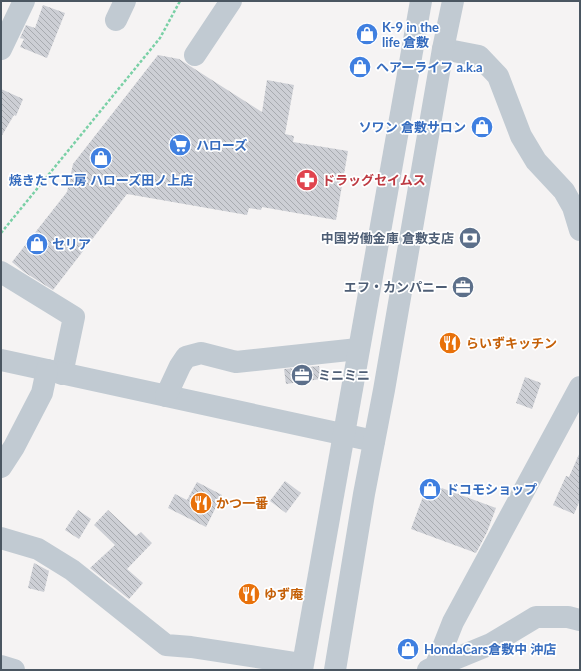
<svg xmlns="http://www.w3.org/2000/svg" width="581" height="671" font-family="Lato,'Noto Sans JP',sans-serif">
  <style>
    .building { fill: url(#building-back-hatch) }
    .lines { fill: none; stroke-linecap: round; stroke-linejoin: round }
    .path { stroke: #7ad0a6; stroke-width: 2.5; stroke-dasharray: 3 2; stroke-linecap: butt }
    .minor { stroke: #c1cad2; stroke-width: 22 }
    .labels { text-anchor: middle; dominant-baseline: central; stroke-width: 3.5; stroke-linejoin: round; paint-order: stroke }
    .shop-label { font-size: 13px; font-weight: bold; fill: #366cbe; stroke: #fff; text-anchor: start }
    .health-label { font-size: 13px; font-weight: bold; fill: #be3a42; stroke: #fff; text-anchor: start }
    .service-label { font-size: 13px; font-weight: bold; fill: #4e5e75; stroke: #fff; text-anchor: end }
    .food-label { font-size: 13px; font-weight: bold; fill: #c56008; stroke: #fff; text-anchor: start }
  </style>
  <defs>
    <pattern id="building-back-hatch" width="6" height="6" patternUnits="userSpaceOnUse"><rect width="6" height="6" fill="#cdcfd5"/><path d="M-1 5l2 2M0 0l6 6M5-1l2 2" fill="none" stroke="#a8abb0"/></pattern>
  </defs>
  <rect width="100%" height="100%" fill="#f5f3f3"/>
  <g class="building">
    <polygon points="43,5 65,13 47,58 20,47 24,39 20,38 26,25 35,28"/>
    <polygon points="158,55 179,59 262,112 267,80 294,85 285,134 294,136 293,142 348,151 336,220 262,207 261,210 249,208 247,215 127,194 53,290 24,272 12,262 67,192 73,164"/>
    <polygon points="1,89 23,99 16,116 14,115 1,137"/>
    <polygon points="319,366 321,379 286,384 284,369"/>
    <polygon points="525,377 541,383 532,409 516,403"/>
    <polygon points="580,452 580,500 574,514 553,505 566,476 569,477"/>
    <polygon points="285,481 301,493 286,513 270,501"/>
    <polygon points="197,482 222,495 206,527 168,508 175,494 187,500"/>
    <polygon points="428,483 496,508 487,532 476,553 411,529"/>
    <polygon points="78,510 91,519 79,539 65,530"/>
    <polygon points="108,510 136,536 141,532 152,543 127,569 143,583 129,599 90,568 115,545 94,525"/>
    <polygon points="34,563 49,571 44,592 28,588"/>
  </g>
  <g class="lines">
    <polyline class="path" points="1,233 160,38 180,1"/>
    <g class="minor">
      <polyline points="116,20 125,1"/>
      <polyline points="1,49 24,1"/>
      <polyline points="443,49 479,56 498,76 521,136 536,161 564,191 573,207 580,230"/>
      <polyline points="195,55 231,1"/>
      <polyline points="1,272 74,317 62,374"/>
      <polyline points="1,360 374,441"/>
      <polyline points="166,396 180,366 186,357 201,353 236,362 358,349"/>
      <polyline points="1,467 14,447 42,393 47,370"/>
      <polyline points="1,538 38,549 72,570 166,645 191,647 302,664"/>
      <polyline points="1,666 14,670"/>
      <polyline points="302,670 421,1"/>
      <polyline points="335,670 364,494 384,390 443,49 453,1"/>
      <polyline points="428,670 491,644 536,617 568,617 580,620"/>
      <polyline points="434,670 453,622 580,387"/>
    </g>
  </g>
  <defs>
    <g id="shop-disc" transform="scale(1.15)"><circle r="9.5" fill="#3f7fe0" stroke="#fff"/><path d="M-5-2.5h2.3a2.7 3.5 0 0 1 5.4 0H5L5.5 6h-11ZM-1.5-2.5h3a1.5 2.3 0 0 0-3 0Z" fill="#fff"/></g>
    <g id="supermarket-disc" transform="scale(1.15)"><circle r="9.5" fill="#3f7fe0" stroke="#fff"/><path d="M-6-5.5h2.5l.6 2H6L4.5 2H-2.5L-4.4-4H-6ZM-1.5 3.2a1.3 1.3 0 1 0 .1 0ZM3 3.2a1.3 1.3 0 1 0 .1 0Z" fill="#fff"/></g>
    <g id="pharmacy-disc" transform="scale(1.15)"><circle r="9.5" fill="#e0444e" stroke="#fff"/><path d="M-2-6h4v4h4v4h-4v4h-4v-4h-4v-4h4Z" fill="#fff"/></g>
    <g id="bank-disc" transform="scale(1.15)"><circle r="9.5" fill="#5c6f8a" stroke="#fff"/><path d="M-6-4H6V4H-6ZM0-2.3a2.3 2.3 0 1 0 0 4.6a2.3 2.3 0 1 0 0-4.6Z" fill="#fff"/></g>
    <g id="office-disc" transform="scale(1.15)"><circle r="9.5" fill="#5c6f8a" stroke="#fff"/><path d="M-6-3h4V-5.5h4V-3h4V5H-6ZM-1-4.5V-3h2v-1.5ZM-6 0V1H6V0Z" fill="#fff"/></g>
    <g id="restaurant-disc" transform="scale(1.15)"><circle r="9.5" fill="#e8710a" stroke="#fff"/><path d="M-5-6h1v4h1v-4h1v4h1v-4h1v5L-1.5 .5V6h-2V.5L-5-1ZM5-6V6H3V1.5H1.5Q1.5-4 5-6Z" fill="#fff"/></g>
  </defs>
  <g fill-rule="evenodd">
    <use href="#shop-disc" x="367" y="34"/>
    <use href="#shop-disc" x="360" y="67"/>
    <use href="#shop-disc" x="482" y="127"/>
    <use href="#supermarket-disc" x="180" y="145"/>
    <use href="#shop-disc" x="101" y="158"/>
    <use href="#pharmacy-disc" x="307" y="180"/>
    <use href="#bank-disc" x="470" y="238"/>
    <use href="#shop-disc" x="37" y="244"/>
    <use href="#office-disc" x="463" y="287"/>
    <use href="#restaurant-disc" x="450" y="343"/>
    <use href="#office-disc" x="302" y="375"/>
    <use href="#shop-disc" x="430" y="489"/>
    <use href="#restaurant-disc" x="201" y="503"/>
    <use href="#restaurant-disc" x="249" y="594"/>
    <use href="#shop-disc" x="408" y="649"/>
  </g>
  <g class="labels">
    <g class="shop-label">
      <text x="382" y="27">K-9 in the<tspan x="382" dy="15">life 倉敷</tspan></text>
      <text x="376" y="67">ヘアーライフ a.k.a</text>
      <text x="466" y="127" text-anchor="end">ソワン 倉敷サロン</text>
      <text x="196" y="145">ハローズ</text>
      <text x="101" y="180" text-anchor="middle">焼きたて工房 ハローズ田ノ上店</text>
      <text x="52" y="244">セリア</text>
      <text x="446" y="489">ドコモショップ</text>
      <text x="424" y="649">HondaCars倉敷中 沖店</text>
    </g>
    <g class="health-label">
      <text x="322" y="180">ドラッグセイムス</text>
    </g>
    <g class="service-label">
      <text x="454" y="238">中国労働金庫 倉敷支店</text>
      <text x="448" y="287">エフ・カンパニー</text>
      <text x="318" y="375" text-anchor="start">ミニミニ</text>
    </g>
    <g class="food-label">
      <text x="466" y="343">らいずキッチン</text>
      <text x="216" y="503">かつ一番</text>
      <text x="264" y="594">ゆず庵</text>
    </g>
  </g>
  <rect width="581" height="671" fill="none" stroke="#4a5661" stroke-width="4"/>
</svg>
